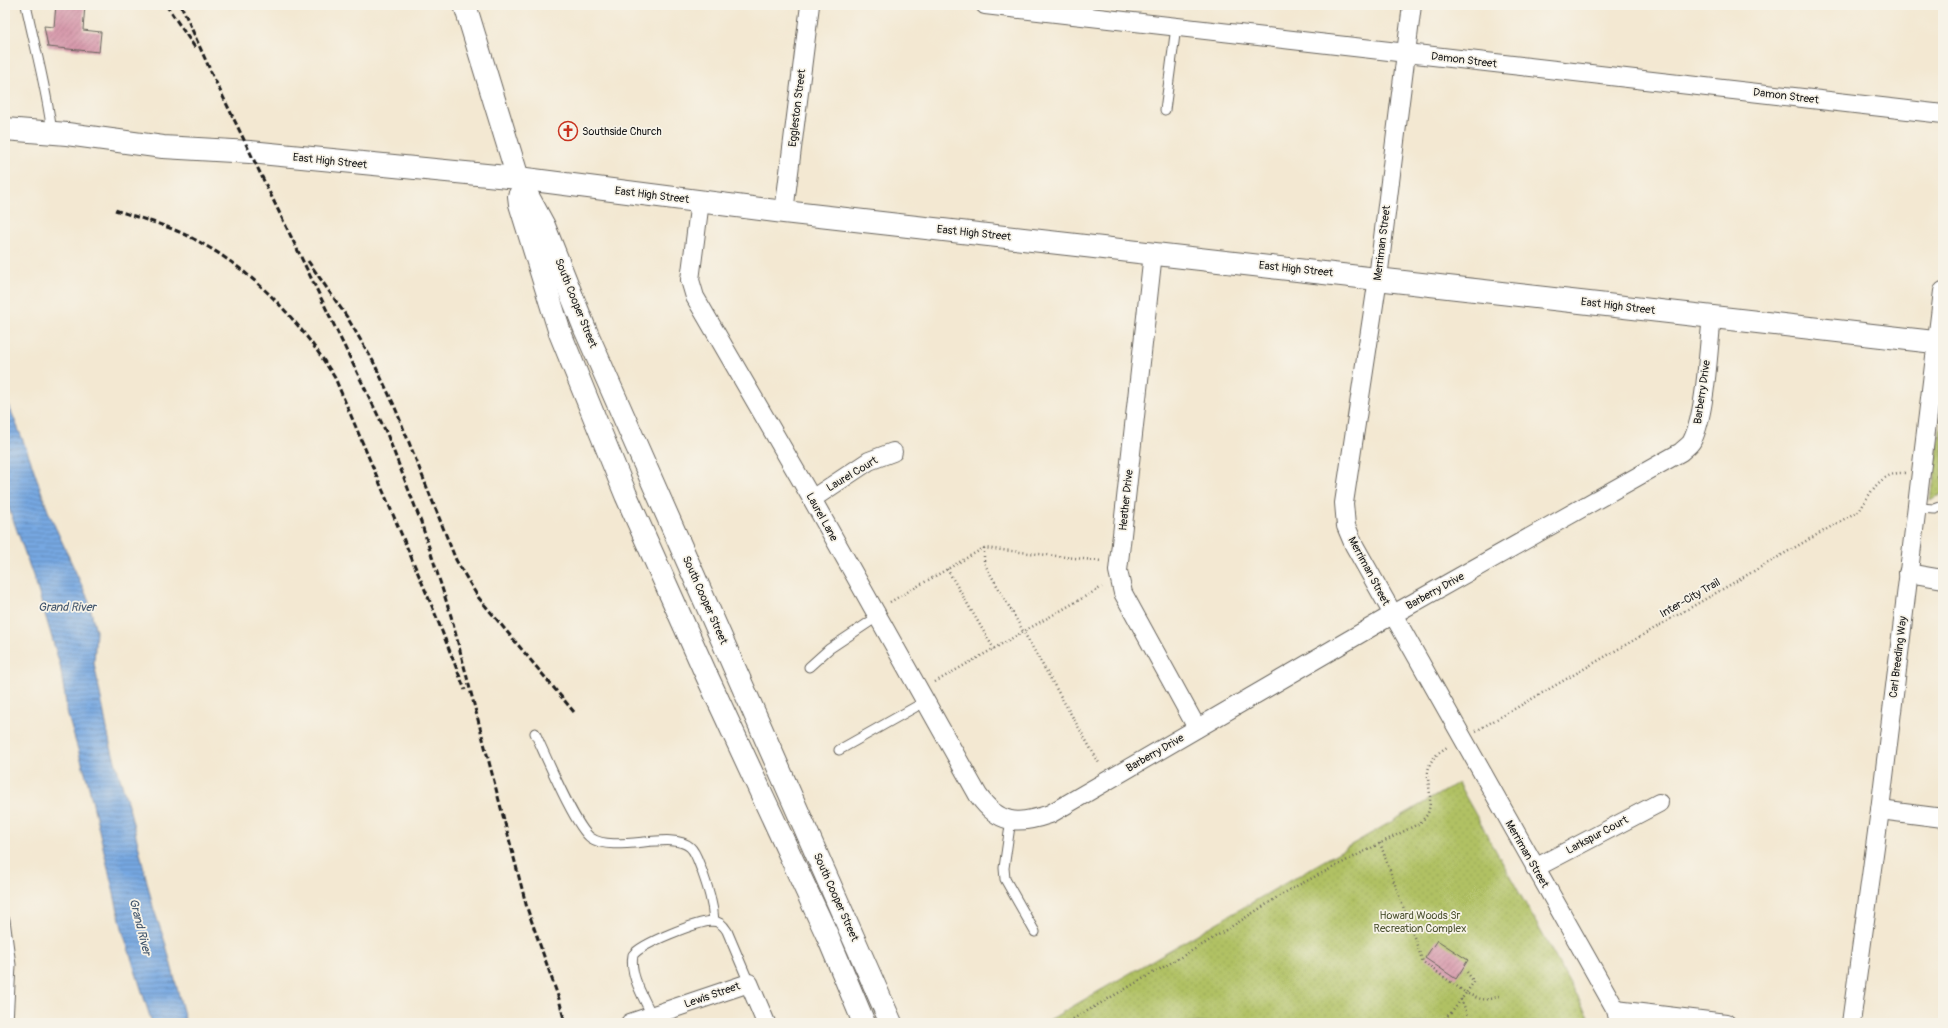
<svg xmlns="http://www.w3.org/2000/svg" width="1948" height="1028" font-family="Pangolin,sans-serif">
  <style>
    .park { fill: url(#park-dots); stroke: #666e40 }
    .water { fill: url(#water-rules); stroke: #49627e }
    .building { fill: url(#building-hatch) }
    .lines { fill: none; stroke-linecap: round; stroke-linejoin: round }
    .service-casing { stroke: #67635c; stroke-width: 11 }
    .minor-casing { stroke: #67635c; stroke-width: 20 }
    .tertiary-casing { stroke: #67635c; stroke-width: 24 }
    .primary-casing { stroke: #67635c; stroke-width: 24 }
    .path { stroke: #67635c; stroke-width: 2.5; stroke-dasharray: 1 3; stroke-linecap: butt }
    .service { stroke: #fff; stroke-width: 9 }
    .minor { stroke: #fff; stroke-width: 18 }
    .tertiary { stroke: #fff; stroke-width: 22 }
    .primary { stroke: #fff; stroke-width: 22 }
    .rail { stroke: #1c1c1c; stroke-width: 3; stroke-dasharray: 6 3; stroke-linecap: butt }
    .labels { text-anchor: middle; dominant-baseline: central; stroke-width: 3.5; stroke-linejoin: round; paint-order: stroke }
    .street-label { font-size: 11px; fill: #1c1c1c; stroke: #f7f3e8 }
    .poi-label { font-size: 11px; fill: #1c1c1c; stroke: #f7f3e8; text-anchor: start }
    .park-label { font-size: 11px; fill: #505635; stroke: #f7f3e8 }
    .water-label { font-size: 12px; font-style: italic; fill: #40546b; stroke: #f7f3e8 }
  </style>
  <defs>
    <pattern id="park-dots" width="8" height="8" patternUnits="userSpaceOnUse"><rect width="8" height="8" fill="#b0c164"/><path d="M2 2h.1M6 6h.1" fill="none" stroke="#97a556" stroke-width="1.8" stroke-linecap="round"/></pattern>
    <pattern id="water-rules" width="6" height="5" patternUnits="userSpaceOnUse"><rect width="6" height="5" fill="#76a7e1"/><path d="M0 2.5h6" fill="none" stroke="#6087b6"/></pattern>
    <pattern id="building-hatch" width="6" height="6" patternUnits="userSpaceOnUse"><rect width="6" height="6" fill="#d79aac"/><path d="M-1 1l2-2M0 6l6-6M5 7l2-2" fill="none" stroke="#ae7d8b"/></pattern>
  </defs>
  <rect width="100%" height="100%" fill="#f7f3e8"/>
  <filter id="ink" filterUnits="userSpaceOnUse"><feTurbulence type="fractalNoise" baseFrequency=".025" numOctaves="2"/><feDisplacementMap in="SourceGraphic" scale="8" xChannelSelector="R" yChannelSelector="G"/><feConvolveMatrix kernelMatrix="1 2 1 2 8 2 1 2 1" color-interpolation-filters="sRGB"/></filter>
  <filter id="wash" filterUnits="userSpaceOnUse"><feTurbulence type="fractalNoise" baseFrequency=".012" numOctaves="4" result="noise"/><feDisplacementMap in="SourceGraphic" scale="16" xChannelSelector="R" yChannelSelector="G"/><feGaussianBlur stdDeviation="0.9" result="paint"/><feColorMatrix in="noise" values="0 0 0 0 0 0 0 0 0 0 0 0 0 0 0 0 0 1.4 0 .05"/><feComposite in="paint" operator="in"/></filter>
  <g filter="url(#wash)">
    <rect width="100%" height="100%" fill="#f3e8d2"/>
    <g class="park">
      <polygon points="1943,406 1943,493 1931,500"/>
      <polygon points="1458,783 1592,1023 1044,1023"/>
    </g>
    <polygon class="water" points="5,396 28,453 48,511 88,599 96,631 94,663 110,744 131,815 153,907 166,945 186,1023 152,1023 123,932 88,783 68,716 60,665 36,584 5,497"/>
    <g id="blocks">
      <g class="building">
        <polygon points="56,5 85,5 83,30 101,32 99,52 48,47 44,26 54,27"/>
        <polygon points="1437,940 1468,960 1456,979 1425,958"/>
      </g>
    </g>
  </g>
  <g filter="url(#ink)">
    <use href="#blocks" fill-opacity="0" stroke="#67635c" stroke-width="1"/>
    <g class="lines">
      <g class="service-casing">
        <g id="service">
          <path d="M26,5C35,48 47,90 52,133"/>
          <polyline points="1165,110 1176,27"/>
          <polyline points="1917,508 1935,509 1943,506"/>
          <polyline points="809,667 829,649 877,617"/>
          <path d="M535,733C545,754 575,827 591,838C614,854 672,830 690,847C696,852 699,864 702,871C708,888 713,903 714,921"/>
          <polyline points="839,750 926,701"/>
          <polyline points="1011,819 1004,868 1005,879 1035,932"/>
          <polyline points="5,920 11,965 8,1023"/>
          <path d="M652,1016C644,998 629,975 633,955C642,943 697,922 712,921C719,921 724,926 727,931L749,983"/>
        </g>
      </g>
      <g class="minor-casing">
        <g id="minor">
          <polyline points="985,5 1943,114"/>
          <polyline points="1412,5 1378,278 1344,503 1346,526 1354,545 1616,1010 1619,1023"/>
          <path d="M700,201L690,280L695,297L812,499L978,795C999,825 1018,825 1050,814L1392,615L1681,452C1685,448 1690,445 1692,441C1706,413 1708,350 1712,316"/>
          <polyline points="784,212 810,5"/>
          <polyline points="1153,253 1118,571 1123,593 1197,728"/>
          <polyline points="812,499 869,461 893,452"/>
          <polyline points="1908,573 1943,579"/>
          <polyline points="1880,810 1943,818"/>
          <polyline points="1535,868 1659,803"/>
          <polyline points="1616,1010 1726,1023"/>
          <polyline points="630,1023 749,983 766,1023"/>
          <polyline points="1851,1023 1880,810 1943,291"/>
        </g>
      </g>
      <g class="tertiary-casing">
        <polyline id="tertiary" points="5,129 67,134 163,147 250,152 518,178 784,212 1943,343"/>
      </g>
      <g class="primary-casing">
        <g id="primary">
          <polyline points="465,5 518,178 544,226 585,329 891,1023"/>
          <polyline points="519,196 520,204 560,333 626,495 706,674 828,937 864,1023"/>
        </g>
      </g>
      <g class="path">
        <polyline points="1936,476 1943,477"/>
        <polyline points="984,548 984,563 1099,763"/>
        <polyline points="947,569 994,649"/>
        <polyline points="890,602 984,548 1102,561"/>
        <polyline points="935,682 1102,587"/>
        <path d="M1476,731L1860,510C1870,493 1881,471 1905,473"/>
        <polyline points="1380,843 1423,962 1466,993 1452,1012 1439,1023"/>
        <path d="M1467,972L1474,982L1466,993C1482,1000 1485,1002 1502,995"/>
        <polyline points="1461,999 1471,1023"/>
        <path d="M1066,1023L1207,942L1289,890L1420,823C1422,820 1427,816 1428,813C1437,785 1412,767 1449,746"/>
      </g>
      <use href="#service" class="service"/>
      <use href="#minor" class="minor"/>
      <use href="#tertiary" class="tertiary"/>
      <use href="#primary" class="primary"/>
      <g class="rail">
        <polyline points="166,5 196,49"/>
        <polyline points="181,5 211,72 387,434 421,522 451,616 527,908 559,999 565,1023"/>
        <path d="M115,210C139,218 163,224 186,235C250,266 299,319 335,378L434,611L465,690"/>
        <polyline points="308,261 347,317 373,361 394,405 456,560 478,597 574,712"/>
      </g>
    </g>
  </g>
  <defs>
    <g id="church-ring" transform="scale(1)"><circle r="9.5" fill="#f7f3e8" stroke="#c8321e" stroke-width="1.5"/><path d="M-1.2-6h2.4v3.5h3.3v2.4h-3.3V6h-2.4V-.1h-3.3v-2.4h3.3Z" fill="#c8321e"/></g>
  </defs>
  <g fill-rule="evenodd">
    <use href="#church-ring" x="568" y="131"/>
  </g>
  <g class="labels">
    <g class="street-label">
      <text transform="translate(1464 60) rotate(7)">Damon Street</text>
      <text transform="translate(1786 96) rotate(7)">Damon Street</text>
      <text transform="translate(797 108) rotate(-83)">Eggleston Street</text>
      <text transform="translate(330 161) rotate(6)">East High Street</text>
      <text transform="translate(652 195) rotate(7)">East High Street</text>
      <text transform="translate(974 233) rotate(6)">East High Street</text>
      <text transform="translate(1382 243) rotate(-83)">Merriman Street</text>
      <text transform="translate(1296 269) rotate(6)">East High Street</text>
      <text transform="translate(576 303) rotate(68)">South Cooper Street</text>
      <text transform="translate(1618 306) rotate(7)">East High Street</text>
      <text transform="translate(1702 392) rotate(-82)">Barberry Drive</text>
      <text transform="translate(852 474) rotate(-31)">Laurel Court</text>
      <text transform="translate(1126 500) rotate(-84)">Heather Drive</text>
      <text transform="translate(822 517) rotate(61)">Laurel Lane</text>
      <text transform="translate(1369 571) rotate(62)">Merriman Street</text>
      <text transform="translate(1435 591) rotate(-29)">Barberry Drive</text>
      <text transform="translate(1690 598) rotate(-30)">Inter-City Trail</text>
      <text transform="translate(705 600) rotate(66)">South Cooper Street</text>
      <text transform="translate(1898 657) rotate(-83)">Carl Breeding Way</text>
      <text transform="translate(1155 753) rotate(-30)">Barberry Drive</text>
      <text transform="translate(1597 835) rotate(-28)">Larkspur Court</text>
      <text transform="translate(1527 854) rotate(60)">Merriman Street</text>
      <text transform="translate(836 897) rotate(66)">South Cooper Street</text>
      <text transform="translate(712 995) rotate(-19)">Lewis Street</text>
    </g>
    <g class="poi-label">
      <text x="582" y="131">Southside Church</text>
    </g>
    <g class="park-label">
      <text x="1420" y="915">Howard Woods Sr<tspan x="1420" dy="13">Recreation Complex</tspan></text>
    </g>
    <g class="water-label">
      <text x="67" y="607">Grand River</text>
      <text transform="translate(140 927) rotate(76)">Grand River</text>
    </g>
  </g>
  <rect width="1948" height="1028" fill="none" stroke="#f7f3e8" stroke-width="20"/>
</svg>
